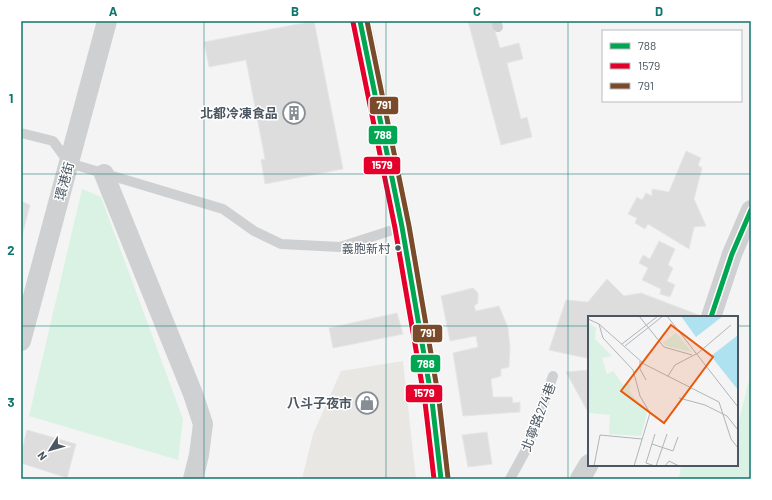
<svg xmlns="http://www.w3.org/2000/svg" width="772" height="500" font-family="Barlow,'Noto Sans TC',sans-serif">
  <style>
    .commercial { fill: #e8e7e3 }
    .green { fill: #d9f2e3 }
    .building { fill: #ddddde; stroke: #e5e6e7 }
    .lines { fill: none; stroke-linecap: round; stroke-linejoin: round }
    .lane { stroke: #ced0d2; stroke-width: 10 }
    .street { stroke: #ced0d2; stroke-width: 20 }
    .primary { stroke: #caced1; stroke-width: 22 }
    .bus-1-casing { stroke: #fff; stroke-width: 8 }
    .bus-2-casing { stroke: #fff; stroke-width: 8 }
    .bus-3-casing { stroke: #fff; stroke-width: 8 }
    .bus-1 { stroke: #00a651; stroke-width: 5 }
    .bus-2 { stroke: #e4002b; stroke-width: 5 }
    .bus-3 { stroke: #7a4b2a; stroke-width: 5 }
    .grid { fill: none; stroke: #0f766e; stroke-width: 1; stroke-opacity: 0.55 }
    .bus-dot { fill: #4a5661; stroke: #fff; stroke-width: 1.5 }
    .labels { text-anchor: middle; dominant-baseline: central; stroke-width: 3; stroke-linejoin: round; paint-order: stroke }
    .bus-label { font-size: 12px; fill: #4a5661; stroke: #fff; text-anchor: end }
    .poi-label { font-size: 13px; font-weight: bold; fill: #4a5661; stroke: #fff; text-anchor: end }
    .street-label { font-size: 13px; fill: #4a5661; stroke: #fff }
    .inset-road { fill: none; stroke: #b0b5b9; stroke-width: 1 }
    .view { fill: #e8590c; fill-opacity: 0.15; stroke: #e8590c; stroke-width: 2 }
    .inset-edge { fill: none; stroke: #4a5661; stroke-width: 2 }
    .line-badge { stroke: #fff; stroke-width: 1.5 }
    .badge-label { font-size: 11px; text-anchor: middle; font-weight: bold; fill: #fff }
    .neatline { fill: none; stroke: #0f766e; stroke-width: 1.5 }
    .grid-label { font-size: 13px; text-anchor: middle; font-weight: bold; fill: #0f766e }
  </style>
  <rect width="100%" height="100%" fill="#f4f4f4"/>
  <polygon class="commercial" points="403,361 416,479 302,479 313,434 341,371"/>
  <g class="green">
    <polygon points="82,189 101,197 183,419 178,460 29,416"/>
    <polygon points="751,373 751,479 679,479 681,465 737,465 737,427"/>
  </g>
  <g class="building">
    <polygon points="314,21 343,169 265,184 261,160 265,159 246,60 209,67 204,42"/>
    <polygon points="468,21 492,21 500,48 519,43 523,59 507,63 521,119 527,117 532,137 501,145"/>
    <polygon points="686,151 701,158 698,165 702,168 694,199 706,226 694,227 689,249 648,224 645,229 635,223 637,218 628,214 637,197 642,200 646,193 652,196 652,189 669,192"/>
    <polygon points="21,201 30,205 21,240"/>
    <polygon points="659,241 675,249 668,265 673,268 667,281 675,285 670,297 660,294 661,289 642,280 648,268 639,263 643,255 650,259"/>
    <polygon points="607,279 624,296 641,293 704,317 589,317 589,357 586,358 549,350 566,300 588,302"/>
    <polygon points="473,288 478,293 478,303 474,306 476,311 499,306 508,328 510,347 509,367 501,369 501,376 491,379 493,397 512,397 513,403 520,402 520,412 463,416 453,353 478,347 476,336 450,341 441,296"/>
    <polygon points="397,313 403,334 333,348 329,328"/>
    <polygon points="589,370 589,414 566,372"/>
    <polygon points="27,430 76,444 67,478 21,463 21,453"/>
    <polygon points="487,432 492,464 468,467 462,435"/>
  </g>
  <g class="lines">
    <g class="lane">
      <polyline points="496,21 498,27"/>
      <polyline points="21,133 53,141 69,163 223,209 254,231 281,244 340,247 402,227"/>
      <polyline points="510,479 527,448 553,376"/>
    </g>
    <g class="street">
      <polyline points="104,174 193,394 203,424 199,455 193,479"/>
      <polyline points="711,317 732,254 751,210"/>
      <polyline points="21,341 107,21"/>
      <polyline points="580,479 589,464"/>
    </g>
    <polyline class="primary" points="360,21 402,227 432,401 441,479"/>
    <g class="bus-1-casing">
      <g id="bus-1">
        <polyline points="360,21 402,227 432,401 441,479"/>
        <polyline points="711,317 732,254 751,210"/>
      </g>
    </g>
    <g class="bus-2-casing">
      <polyline id="bus-2" points="353,22 395,228 425,402 434,479"/>
    </g>
    <g class="bus-3-casing">
      <polyline id="bus-3" points="367,21 409,226 439,400 448,478"/>
    </g>
    <use href="#bus-1" class="bus-1"/>
    <use href="#bus-2" class="bus-2"/>
    <use href="#bus-3" class="bus-3"/>
  </g>
  <path class="grid" d="M204,21V479M386,21V479M568,21V479M21,174H751M21,326H589M737,326H751"/>
  <defs>
    <g id="building-ring" transform="scale(1.15)"><circle r="9.5" fill="#fff" stroke="#868d94" stroke-width="1.5"/><path d="M-4-6H4V6H1V3H-1V6H-4ZM-2.5-4.3h1.7v1.8h-1.7ZM.8-4.3h1.7v1.8H.8ZM-2.5-1h1.7V.8h-1.7ZM.8-1h1.7V.8H.8Z" fill="#868d94"/></g>
    <g id="shop-ring" transform="scale(1.15)"><circle r="9.5" fill="#fff" stroke="#868d94" stroke-width="1.5"/><path d="M-5-2.5h2.3a2.7 3.5 0 0 1 5.4 0H5L5.5 6h-11ZM-1.5-2.5h3a1.5 2.3 0 0 0-3 0Z" fill="#868d94"/></g>
  </defs>
  <g fill-rule="evenodd">
    <use href="#building-ring" x="294" y="113"/>
    <use href="#shop-ring" x="367" y="403"/>
  </g>
  <circle class="bus-dot" cx="398" cy="248" r="3.5"/>
  <g class="labels">
    <g class="bus-label">
      <text x="390" y="248">義胞新村</text>
    </g>
    <g class="poi-label">
      <text x="278" y="113">北都冷凍食品</text>
      <text x="352" y="403">八斗子夜市</text>
    </g>
    <g class="street-label">
      <text transform="translate(64 181) rotate(-75)">環港街</text>
      <text transform="translate(538 417) rotate(-69)">北寧路274巷</text>
    </g>
  </g>
  <g transform="translate(588 316)">
    <rect width="150" height="150" fill="#f4f4f4"/>
    <path d="M0,6L8,12L7,23L24,40L14,42L19,58L25,55L35,69L40,66L43,70L41,75L59,97L53,120L21,118L22,99L0,97ZM88,17L104,36L78,30L75,27Z" fill="#d9f2e3"/>
    <path d="M93,0H135L108,21ZM150,19V74L123,40Z" fill="#aee2f0"/>
    <path class="inset-road" d="M51,0L76,31L104,39M79,0L150,91M0,3L11,8L56,48L131,86L143,123L150,132M11,8L15,22L45,54L52,80L62,97L46,150M34,28L70,0M37,30L75,0M52,45V53L58,64M80,60L87,49L110,37L143,9M91,82L117,89L139,100L150,114M64,128L85,135L90,121M6,150L12,119L54,123M67,150L58,147L67,118M68,150L79,118M77,150L81,145L91,150"/>
    <path class="view" d="M83,9L125,41L76,107L33,75Z"/>
    <rect width="150" height="150" class="inset-edge"/>
  </g>
  <g class="line-badge">
    <rect x="369" y="96" width="30" height="19" rx="4" fill="#7a4b2a"/>
    <rect x="368" y="125" width="30" height="20" rx="4" fill="#00a651"/>
    <rect x="363" y="156" width="38" height="19" rx="4" fill="#e4002b"/>
    <rect x="412" y="324" width="31" height="19" rx="4" fill="#7a4b2a"/>
    <rect x="410" y="354" width="31" height="19" rx="4" fill="#00a651"/>
    <rect x="405" y="384" width="38" height="19" rx="4" fill="#e4002b"/>
  </g>
  <g class="badge-label">
    <text x="384" y="109">791</text>
    <text x="383" y="139">788</text>
    <text x="382" y="169">1579</text>
    <text x="428" y="337">791</text>
    <text x="426" y="368">788</text>
    <text x="424" y="397">1579</text>
  </g>
  <rect width="772" height="500" fill="none" stroke="#ffffff" stroke-width="44"/>
  <rect x="602" y="30" width="140" height="72" fill="#ffffff" stroke="#b7bbc0"/>
  <rect x="610" y="43" width="20" height="6" fill="#00a651" stroke="#b7bbc0"/>
  <text x="638" y="50" font-size="12" fill="#4a5661">788</text>
  <rect x="610" y="63" width="20" height="6" fill="#e4002b" stroke="#b7bbc0"/>
  <text x="638" y="70" font-size="12" fill="#4a5661">1579</text>
  <rect x="610" y="83" width="20" height="6" fill="#7a4b2a" stroke="#b7bbc0"/>
  <text x="638" y="90" font-size="12" fill="#4a5661">791</text>
  <g transform="translate(50 450) rotate(233)" stroke="#ffffff" stroke-width="3" paint-order="stroke">
  <path d="M0-3L7 15L0 10L-7 15Z" fill="#4a5661"/>
  <text y="-6" font-size="11" font-weight="bold" text-anchor="middle" fill="#4a5661">N</text>
  </g>
  <rect x="22" y="22" width="728" height="456" class="neatline"/>
  <g class="grid-label">
    <text x="113" y="16">A</text>
    <text x="295" y="16">B</text>
    <text x="477" y="16">C</text>
    <text x="659" y="16">D</text>
    <text x="11" y="103">1</text>
    <text x="11" y="255">2</text>
    <text x="11" y="407">3</text>
  </g>
</svg>
